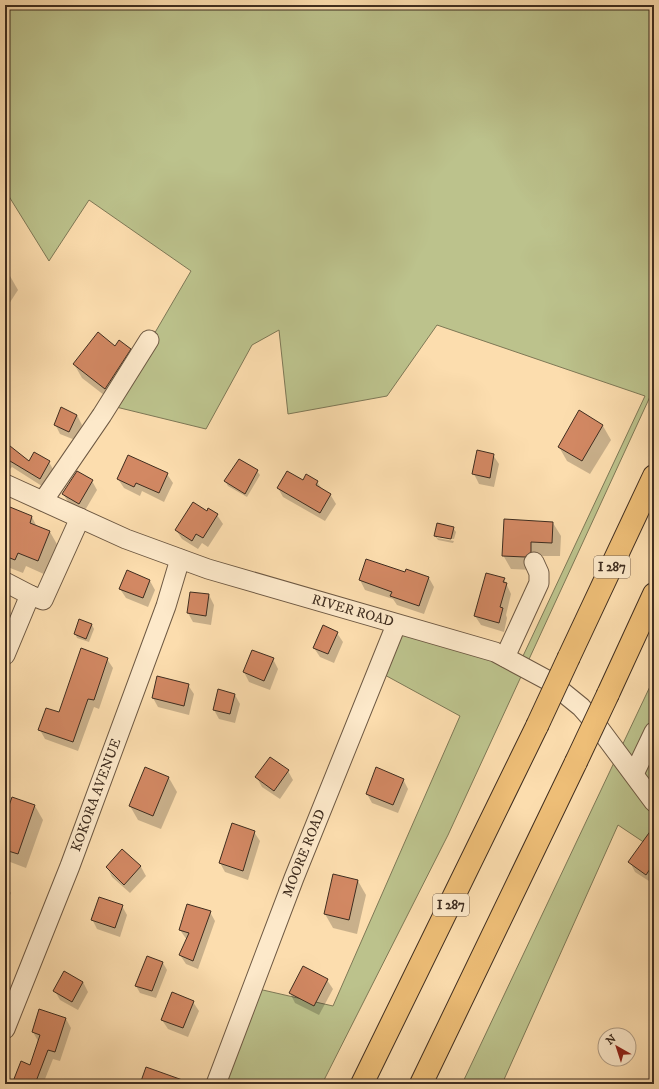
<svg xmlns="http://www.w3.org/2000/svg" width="659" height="1089" font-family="'IM FELL DW Pica',serif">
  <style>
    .green { fill: #bcc28c; stroke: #7e7856 }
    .shadow { fill: #0003 }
    .building { fill: #d28863; stroke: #3f2d1f }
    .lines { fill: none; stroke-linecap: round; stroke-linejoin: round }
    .minor-casing { stroke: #6e5943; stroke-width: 21 }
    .highway-casing { stroke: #3f2d1f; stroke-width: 24 }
    .minor { stroke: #fde9ca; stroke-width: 19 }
    .highway { stroke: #eebe77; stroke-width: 22 }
    .highway-bridge-casing { stroke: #3f2d1f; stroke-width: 24; stroke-linecap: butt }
    .highway-bridge { stroke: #eebe77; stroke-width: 22 }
    .labels { text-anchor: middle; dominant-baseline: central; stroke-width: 3; stroke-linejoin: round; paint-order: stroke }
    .shield { fill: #fde9ca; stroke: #786552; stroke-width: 1 }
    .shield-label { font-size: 13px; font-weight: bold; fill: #3f2d1f }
    .street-label { font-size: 14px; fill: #3f2d1f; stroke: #fde9ca }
  </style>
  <rect width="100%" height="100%" fill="#fcddae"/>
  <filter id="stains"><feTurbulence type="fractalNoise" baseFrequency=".005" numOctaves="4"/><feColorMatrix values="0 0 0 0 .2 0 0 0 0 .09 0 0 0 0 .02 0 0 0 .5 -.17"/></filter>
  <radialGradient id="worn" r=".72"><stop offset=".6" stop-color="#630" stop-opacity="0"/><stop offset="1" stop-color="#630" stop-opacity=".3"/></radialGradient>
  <g class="green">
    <polygon points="5,5 654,5 654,388 448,835 322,1084 215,1084 254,988 333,1006 460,716 383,674 402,620 523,656 645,396 437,325 387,396 288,414 279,330 252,345 206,429 112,406 191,271 89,200 49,261 5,190"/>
    <polygon points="654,678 654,849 618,825 502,1084 462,1084"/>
  </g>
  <g class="shadow">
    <polygon points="5,273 10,276 18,290 5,310"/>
    <polygon points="130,349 138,363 113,402 82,378 74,364"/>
    <polygon points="77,415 82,425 75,440 60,434 55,424"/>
    <polygon points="603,426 611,440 590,474 567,461 559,447"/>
    <polygon points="5,443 29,462 49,462 54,471 45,488 12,467 5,474"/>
    <polygon points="493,455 499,464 494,487 479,484 474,474"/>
    <polygon points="257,471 260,475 247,497 228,486 225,481"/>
    <polygon points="167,474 173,483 164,502 142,491 140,496 124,488 118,479"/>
    <polygon points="92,481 97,490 84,512 69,503 63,494"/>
    <polygon points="303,481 317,482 322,489 330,494 336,504 325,521 283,497 278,488"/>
    <polygon points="5,506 32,517 37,527 50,532 58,546 46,575 26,566 23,573 5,566"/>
    <polygon points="207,512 217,515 223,524 208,547 202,543 198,549 182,539 176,530"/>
    <polygon points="553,523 561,536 560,556 539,556 533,570 511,569 503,555"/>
    <polygon points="453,528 456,532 454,539 437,536 437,538 454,541 453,543 438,540 435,536"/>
    <polygon points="367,560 406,574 429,578 434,587 424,614 397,605 393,599 365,590 360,580"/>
    <polygon points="128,572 150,581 155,590 148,607 126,598 120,589"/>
    <polygon points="504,579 511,594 506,615 507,618 504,632 481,625 475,616"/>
    <polygon points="191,593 209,595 214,605 211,625 193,622 188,613"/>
    <polygon points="92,625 94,629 89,642 77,638 75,633"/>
    <polygon points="337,633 343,642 334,663 320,657 314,648"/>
    <polygon points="107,659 113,668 99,709 94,707 78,751 45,739 40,730 60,713"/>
    <polygon points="273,659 278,669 270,690 249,682 244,672"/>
    <polygon points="188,685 194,694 189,715 158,707 153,698"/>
    <polygon points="235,695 240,704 235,723 219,719 214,710"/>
    <polygon points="145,769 169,778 177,792 161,829 138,820 130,806"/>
    <polygon points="288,771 293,780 280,799 262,787 257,778"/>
    <polygon points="403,779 408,789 398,813 372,803 367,794"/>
    <polygon points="35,806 43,820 26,868 5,860 5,820"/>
    <polygon points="254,832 260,841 248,880 225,872 220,863"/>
    <polygon points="654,838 654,880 652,883 635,872 630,862"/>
    <polygon points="123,850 141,867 146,876 130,893 112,877 107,867"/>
    <polygon points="334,876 358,881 366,895 357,934 333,928 325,914"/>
    <polygon points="5,884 11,893 5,905"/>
    <polygon points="122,906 127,915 120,937 97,929 92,919"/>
    <polygon points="210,912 215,921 198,969 186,964 180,955 187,940 180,930"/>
    <polygon points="163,963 167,970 156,998 140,993 136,986"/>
    <polygon points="327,980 333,989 319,1015 295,1003 290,993"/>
    <polygon points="83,982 88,992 78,1010 60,1000 55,991"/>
    <polygon points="193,1002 199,1011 188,1037 168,1029 162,1020"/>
    <polygon points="40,1011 66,1019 71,1028 60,1061 53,1059 43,1084 14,1084 31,1066 38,1041 33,1032"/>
  </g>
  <g class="building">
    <polygon points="98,332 115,346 119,340 131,349 105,389 73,364"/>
    <polygon points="61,407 77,415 69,432 54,425"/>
    <polygon points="579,410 603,425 582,461 558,447"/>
    <polygon points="5,442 29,461 34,452 50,461 40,479 5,458"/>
    <polygon points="477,450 494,454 490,478 472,474"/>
    <polygon points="128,455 168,473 159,493 136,483 134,487 117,479"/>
    <polygon points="239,459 258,470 245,494 224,481"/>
    <polygon points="77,471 93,480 79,504 62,494"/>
    <polygon points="287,471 303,480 306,474 318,481 316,485 331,494 320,513 277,488"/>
    <polygon points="193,502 207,511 208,508 218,514 203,538 196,534 192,541 175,530"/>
    <polygon points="5,505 32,516 30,523 50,531 38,561 18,553 15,560 5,556"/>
    <polygon points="504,519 553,522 552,543 531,542 531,552 525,557 502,556"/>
    <polygon points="437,523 454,527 451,539 434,536"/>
    <polygon points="366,559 405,572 406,569 429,577 419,606 390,596 392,592 359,580"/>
    <polygon points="127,570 150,580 143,598 119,589"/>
    <polygon points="486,573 505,578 503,582 507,583 500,607 503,608 499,623 474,616"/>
    <polygon points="190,592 209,594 206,616 187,613"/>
    <polygon points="79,619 92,624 86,639 74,634"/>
    <polygon points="323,625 338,632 328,654 313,648"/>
    <polygon points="81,648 108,658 94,700 88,699 73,742 38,730 46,708 59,712"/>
    <polygon points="252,650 274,658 264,681 243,672"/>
    <polygon points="157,676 189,684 184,706 152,698"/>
    <polygon points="218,689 235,694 230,714 213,710"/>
    <polygon points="270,757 289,770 274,791 255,777"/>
    <polygon points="145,767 169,777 153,816 129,806"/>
    <polygon points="376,767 404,779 393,805 366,794"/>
    <polygon points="12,797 35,805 18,854 5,850 5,817"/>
    <polygon points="232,823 255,831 243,871 219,863"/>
    <polygon points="654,826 654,863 646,875 628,862"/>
    <polygon points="122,849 141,866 124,885 106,867"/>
    <polygon points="333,874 358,880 349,920 324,914"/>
    <polygon points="99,897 123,905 115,928 91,920"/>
    <polygon points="187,904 211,911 193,961 179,955 189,933 179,930"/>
    <polygon points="147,956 163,962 152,991 135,986"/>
    <polygon points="303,966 328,979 314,1006 289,993"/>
    <polygon points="64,971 83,982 72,1002 53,991"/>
    <polygon points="172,992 194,1001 183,1028 161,1020"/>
    <polygon points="39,1009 66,1018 55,1052 48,1050 35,1084 12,1084 21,1061 30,1065 40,1035 32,1032"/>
    <polygon points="146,1067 188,1082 188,1084 140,1084"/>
  </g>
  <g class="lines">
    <g class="minor-casing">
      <g id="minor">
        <path id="s1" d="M5,484L126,539L208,569L495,652L549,681L581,707L596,724L654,802"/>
        <polyline points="43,501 102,415 149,340"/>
        <polyline points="5,582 30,595 5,655"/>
        <polyline points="30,595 43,600 80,518"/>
        <polyline points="505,657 539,583 539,573 534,562"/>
        <polyline points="634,774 654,732"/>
        <path id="s2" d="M5,1029L70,866L166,606L180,559"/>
        <path id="s3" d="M216,1084L294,878L396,625"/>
      </g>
    </g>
    <g class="highway-casing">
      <g id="highway">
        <polyline points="569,657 654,476"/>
        <polyline points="608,694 654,594"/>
        <polyline points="362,1084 537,726"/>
        <polyline points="421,1084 576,762"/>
      </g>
    </g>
    <use href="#minor" class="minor"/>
    <use href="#highway" class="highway"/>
    <g class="highway-bridge-casing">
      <g id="highway-bridge">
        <polyline points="537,726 569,657"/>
        <polyline points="576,762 608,694"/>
      </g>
    </g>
    <use href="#highway-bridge" class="highway-bridge"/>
  </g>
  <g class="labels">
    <g class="shield">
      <rect x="594" y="556" width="36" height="22" rx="3"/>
      <rect x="433" y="894" width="36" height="22" rx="3"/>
    </g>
    <g class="shield-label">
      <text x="612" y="567">I 287</text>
      <text x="451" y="905">I 287</text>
    </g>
    <g class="street-label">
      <text stroke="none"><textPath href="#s1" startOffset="371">RIVER ROAD</textPath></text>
      <text stroke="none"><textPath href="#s2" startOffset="251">KOKORA AVENUE</textPath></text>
      <text stroke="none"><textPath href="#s3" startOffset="247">MOORE ROAD</textPath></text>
    </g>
  </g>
  <rect width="659" height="1089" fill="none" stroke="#fcddae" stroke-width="20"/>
  <rect x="6" y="6" width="647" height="1077" fill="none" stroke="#3f2d1f" stroke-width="2"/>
  <rect x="10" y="10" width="639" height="1069" fill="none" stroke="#3f2d1f"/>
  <g transform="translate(617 1047) rotate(321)"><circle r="19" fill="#fde9ca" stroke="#b19e86"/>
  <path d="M0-3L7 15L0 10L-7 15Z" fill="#8f2418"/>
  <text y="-6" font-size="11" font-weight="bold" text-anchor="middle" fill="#3f2d1f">N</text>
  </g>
  <rect width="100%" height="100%" filter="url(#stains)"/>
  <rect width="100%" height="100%" fill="url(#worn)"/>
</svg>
